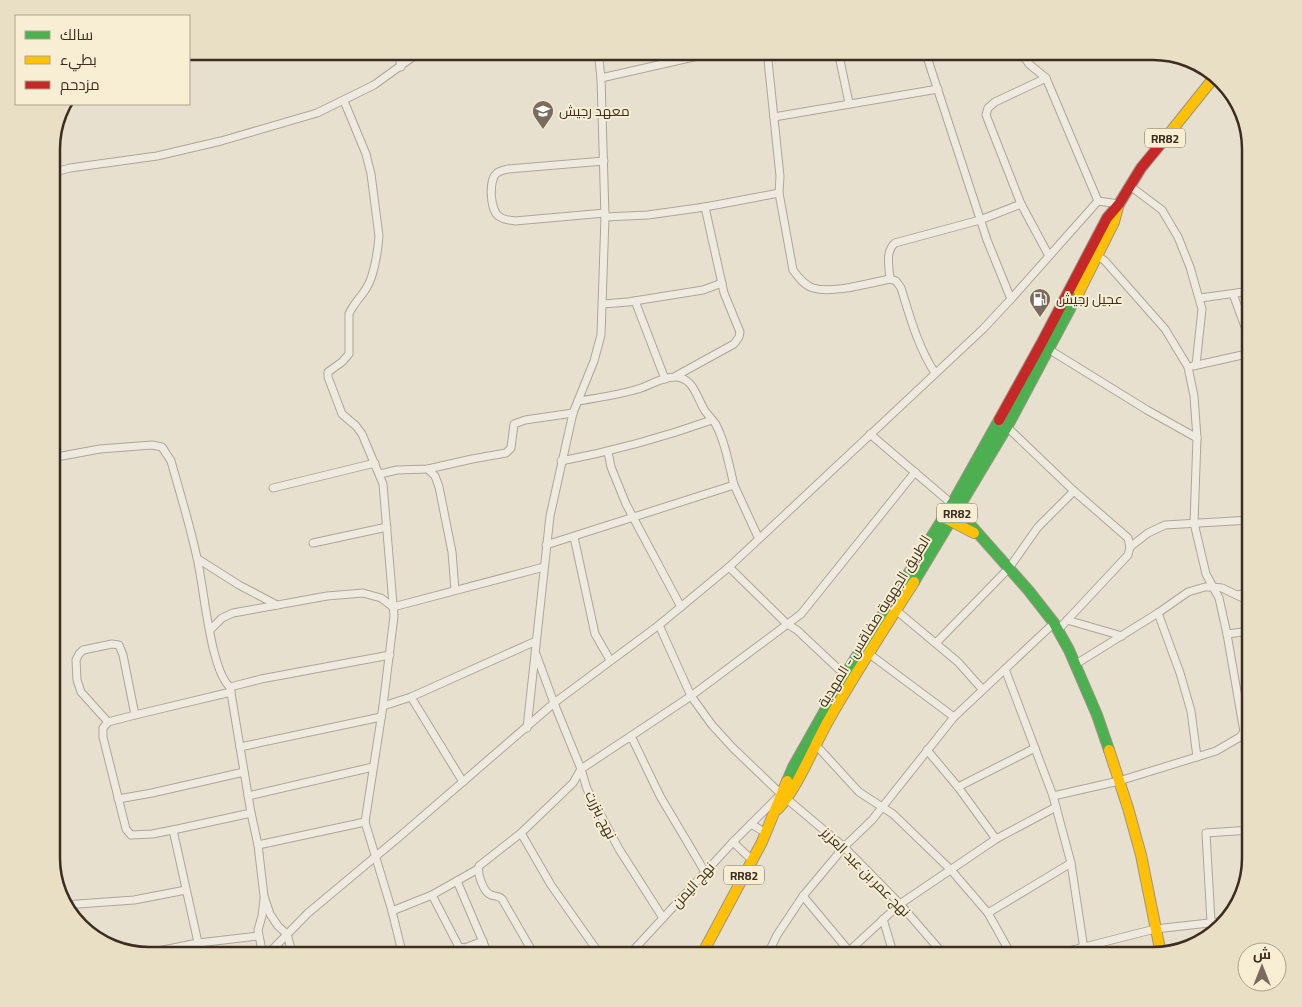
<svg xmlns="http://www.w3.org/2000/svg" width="1302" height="1007" font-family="Georgia,Cairo,serif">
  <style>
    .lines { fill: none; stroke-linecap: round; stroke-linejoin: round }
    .street-casing { stroke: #ada597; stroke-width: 9 }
    .fast-casing { stroke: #9d9486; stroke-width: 12 }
    .slow-casing { stroke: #9d9486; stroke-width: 12 }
    .jam-casing { stroke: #9d9486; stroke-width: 12 }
    .street { stroke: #efeae0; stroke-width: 7 }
    .fast { stroke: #4caf50; stroke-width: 10 }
    .slow { stroke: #ffc107; stroke-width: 10 }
    .jam { stroke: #c62828; stroke-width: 10 }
    .labels { text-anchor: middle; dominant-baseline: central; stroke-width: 4; stroke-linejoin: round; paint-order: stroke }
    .shield { fill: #f8eed4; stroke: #756755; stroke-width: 1 }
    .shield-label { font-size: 12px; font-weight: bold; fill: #3d2d1e }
    .poi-label { font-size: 14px; fill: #3d2d1e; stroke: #f8eed4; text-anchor: start }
    .street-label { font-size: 14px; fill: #3d2d1e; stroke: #f8eed4 }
    .rim { fill: none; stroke: #3d2d1e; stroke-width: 2.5 }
  </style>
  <rect width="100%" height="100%" fill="#e8e0ce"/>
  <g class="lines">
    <g class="street-casing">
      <g id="street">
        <polyline points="398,51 401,67"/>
        <polyline points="838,51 849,103"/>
        <polyline points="925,51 987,240 1011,299"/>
        <polyline points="1020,51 1029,64 1046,78"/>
        <polyline points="601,78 720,51"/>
        <path d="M344,101L366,154L371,174L379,236C378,250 374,276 367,287C362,296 353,304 349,314V354L342,362L328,372V377L342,414L356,426L362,434L383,484L394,616L383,706L365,822L392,911L403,956"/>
        <polyline points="774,117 938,89"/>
        <path d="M604,161L508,169C504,170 499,171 497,173C488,180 490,212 500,217C504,220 510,220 515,221L605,213"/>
        <polyline points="51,173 70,168 157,156 221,141 317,113 374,85 421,51"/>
        <polyline points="1130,186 1162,210 1178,237 1190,267 1202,309 1196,365"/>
        <path d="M779,193L793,270C798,277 804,285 813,288C833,294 869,283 890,279L896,281L901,288C910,317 918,347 935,373"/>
        <polyline points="1021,204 986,115 988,108 995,102 1046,78 1098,201"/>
        <polyline points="705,207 779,193 780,176 767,51"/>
        <polyline points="605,217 648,215 705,207 724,293 740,332 739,337 734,344 674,377"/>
        <path d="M890,279C889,266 885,252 895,243L980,220L1021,204L1049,256"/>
        <polyline points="1233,294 1251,343"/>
        <polyline points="1200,298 1251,291"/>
        <polyline points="635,301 665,379"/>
        <polyline points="603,304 628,302 703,290 722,283"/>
        <polyline points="1045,347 1147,410 1197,438"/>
        <polyline points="1193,366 1251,353"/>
        <path d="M578,401C598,398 618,395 638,389C649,386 662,377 674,377C693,376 697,398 705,411C708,415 712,419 715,423C725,441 729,465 734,485"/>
        <polyline points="870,434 952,504"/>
        <polyline points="608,452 611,467 626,504 681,607"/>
        <path d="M51,458L100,449L152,445L162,447L171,461C180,493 190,525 197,558C204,586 210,670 230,687"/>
        <path d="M561,461C614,451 661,438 712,420"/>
        <polyline points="428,469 435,476 439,487 452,552 455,590"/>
        <polyline points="380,474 397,470 428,469 472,459 506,453 511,448 514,424 525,420 573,413"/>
        <polyline points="273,488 375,463"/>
        <polyline points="574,537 595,634 610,660"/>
        <polyline points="313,543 387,527"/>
        <polyline points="546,545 734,485 758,537"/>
        <polyline points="1130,547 1148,533 1165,525 1251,520"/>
        <polyline points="198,559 239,585 277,605"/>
        <polyline points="729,567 787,624 797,630 847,677"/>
        <polyline points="1237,595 1251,593"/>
        <polyline points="897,611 958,662 982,689"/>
        <polyline points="1158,613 1180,673 1191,711 1197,757"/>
        <polyline points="1067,620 1122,636"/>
        <polyline points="659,625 691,696 712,725 733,748 781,794 844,847 900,904 945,956"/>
        <polyline points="210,630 222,618 233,613 327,596 363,593 381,598 393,607 544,567"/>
        <polyline points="1058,630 1128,555 1130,547 1128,538 1074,491"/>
        <polyline points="1227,634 1251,631"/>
        <polyline points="936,643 1009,568 1038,527 1074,491 1007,427"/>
        <polyline points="868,653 954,717"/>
        <polyline points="536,654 554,703 581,769 587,789 619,849 663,918"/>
        <polyline points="1076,664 1158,613 1188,592 1205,587 1212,587 1222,588 1251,602"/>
        <polyline points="1005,669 1053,796 1071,863 1085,956"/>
        <polyline points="411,697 536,641"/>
        <polyline points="383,706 411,697 463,782"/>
        <polyline points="108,722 81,692 77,680 76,660 79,654 83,650 112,644 119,645 123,655 135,715"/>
        <polyline points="527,728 550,516 573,413 594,361 601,335 605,217 601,78 598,51"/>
        <polyline points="631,736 691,696 801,614 915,472"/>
        <polyline points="815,744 859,792 893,814 951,870 988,913 1012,956"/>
        <polyline points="240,747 381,717"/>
        <polyline points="927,750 958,787 996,839"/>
        <polyline points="958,787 1035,748"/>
        <polyline points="248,796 373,767"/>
        <polyline points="1053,796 1119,781 1216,751 1240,737 1244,732 1227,634 1219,598 1206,574 1194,523 1197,438 1194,396 1188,367 1165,329 1105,261 1095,254"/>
        <polyline points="118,799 152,793 244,772"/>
        <polyline points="251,813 230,687 261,679 390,655"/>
        <polyline points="751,824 766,833"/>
        <polyline points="173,830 152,834 131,835 126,829 103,737 103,728 108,722 135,715 231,692"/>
        <polyline points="521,833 551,885 601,956"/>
        <polyline points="733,842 752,860"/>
        <polyline points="457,881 489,956"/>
        <polyline points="432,895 478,869"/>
        <polyline points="803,896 849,951"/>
        <polyline points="64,905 134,900 186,890"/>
        <polyline points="392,911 432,895 459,947 465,948 483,941"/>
        <polyline points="988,913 1071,863"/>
        <polyline points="883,919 894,956"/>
        <polyline points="1211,922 1206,833 1251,830"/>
        <polyline points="143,954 198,943 258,936"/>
        <polyline points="201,956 173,830 251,813 258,845"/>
        <polyline points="263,956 258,930 262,916 264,899"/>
        <polyline points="266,956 308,913 399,837 554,703 659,625 729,567 983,329 1011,299 1098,201 1119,204"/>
        <polyline points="293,956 287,934 278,926 270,914 264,896 258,845 365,822"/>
        <path d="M535,956L502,899C498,895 496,897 491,895C483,892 477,873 479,866L521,833L573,783L581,769L631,736L660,796L705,872"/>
        <polyline points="628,956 733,842 779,796"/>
        <polyline points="767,956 777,935 803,896 844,847 872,820 954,717 1054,623"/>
        <polyline points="846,956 849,951 900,904 996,839 1056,807"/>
        <polyline points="1049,956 1155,929 1227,921"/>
      </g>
    </g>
    <g class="fast-casing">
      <g id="fast">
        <polyline points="952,504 1029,591 1054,623 1069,650 1097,715 1109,750"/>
        <polyline points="914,582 1007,427 1079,292"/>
        <polyline points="787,781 793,767 845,675 952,504 999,420"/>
      </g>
    </g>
    <g class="slow-casing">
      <g id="slow">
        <polyline points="1164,140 1216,75"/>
        <polyline points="1079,292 1114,222 1118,207"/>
        <polyline points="945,518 974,533"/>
        <polyline points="1109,750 1128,808 1141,855 1161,954"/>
        <path d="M778,809C798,787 812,750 827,723C854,675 884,629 914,582"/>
        <polyline points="701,956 762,842 787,781"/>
      </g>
    </g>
    <g class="jam-casing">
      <polyline id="jam" points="999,420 1041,344 1107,218 1119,204 1141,168 1164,140"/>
    </g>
    <use href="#street" class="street"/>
    <use href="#fast" class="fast"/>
    <use href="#slow" class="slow"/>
    <use href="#jam" class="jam"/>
  </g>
  <defs>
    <g id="school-pin" transform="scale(1.125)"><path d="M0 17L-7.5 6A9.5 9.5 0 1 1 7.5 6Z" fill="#796c5c" stroke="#f8eed4"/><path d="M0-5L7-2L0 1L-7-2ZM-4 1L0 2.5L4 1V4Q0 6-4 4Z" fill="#fff"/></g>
    <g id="fuel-pin" transform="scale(1.125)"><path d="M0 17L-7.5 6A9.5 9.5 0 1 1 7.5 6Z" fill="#796c5c" stroke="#f8eed4"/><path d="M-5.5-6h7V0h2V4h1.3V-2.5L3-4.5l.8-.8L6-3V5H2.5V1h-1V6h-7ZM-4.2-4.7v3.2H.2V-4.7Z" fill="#fff"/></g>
  </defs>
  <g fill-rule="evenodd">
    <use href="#school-pin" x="543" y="111"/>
    <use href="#fuel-pin" x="1040" y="299"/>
  </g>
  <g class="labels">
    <g class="shield">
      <rect x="1145" y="128.5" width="40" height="19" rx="4"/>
      <rect x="937" y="503.5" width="40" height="19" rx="4"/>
      <rect x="724" y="865.5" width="40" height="19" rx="4"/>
    </g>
    <g class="shield-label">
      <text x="1165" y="138">RR82</text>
      <text x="957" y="513">RR82</text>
      <text x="744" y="875">RR82</text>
    </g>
    <g class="poi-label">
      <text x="559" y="111">معهد رجيش</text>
      <text x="1056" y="299">عجيل رجيش</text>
    </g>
    <g class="street-label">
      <text transform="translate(874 621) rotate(-58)">الطريق الجهوية صفاقس - المهدية</text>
      <text transform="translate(601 815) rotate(63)">نهج بنزرت</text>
      <text transform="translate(866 872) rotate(45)">نهج عمر بن عبد العزيز</text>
      <text transform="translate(693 885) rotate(-48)">نهج اليمن</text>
    </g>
  </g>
  <path d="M0 0H1302V1007H0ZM149 60H1153A89 89 0 0 1 1242 149V858A89 89 0 0 1 1153 947H149A89 89 0 0 1 60 858V149A89 89 0 0 1 149 60Z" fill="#e9dfc5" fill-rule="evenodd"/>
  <path class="rim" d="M149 60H1153A89 89 0 0 1 1242 149V858A89 89 0 0 1 1153 947H149A89 89 0 0 1 60 858V149A89 89 0 0 1 149 60Z"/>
  <rect x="15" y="15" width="175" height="90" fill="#f8eed4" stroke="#ada18b"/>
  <rect x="25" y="31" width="25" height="8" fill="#4caf50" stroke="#ada18b"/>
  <text x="60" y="40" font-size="15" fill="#3d2d1e">سالك</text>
  <rect x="25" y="56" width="25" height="8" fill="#ffc107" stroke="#ada18b"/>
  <text x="60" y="65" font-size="15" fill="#3d2d1e">بطيء</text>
  <rect x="25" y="81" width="25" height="8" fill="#c62828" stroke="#ada18b"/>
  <text x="60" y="90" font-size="15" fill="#3d2d1e">مزدحم</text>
  <g transform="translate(1262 967)"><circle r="24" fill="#f8eed4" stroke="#ada18b"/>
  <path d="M0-4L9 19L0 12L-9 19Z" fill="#796c5c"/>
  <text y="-8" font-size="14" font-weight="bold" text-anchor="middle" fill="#3d2d1e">ش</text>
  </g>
</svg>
